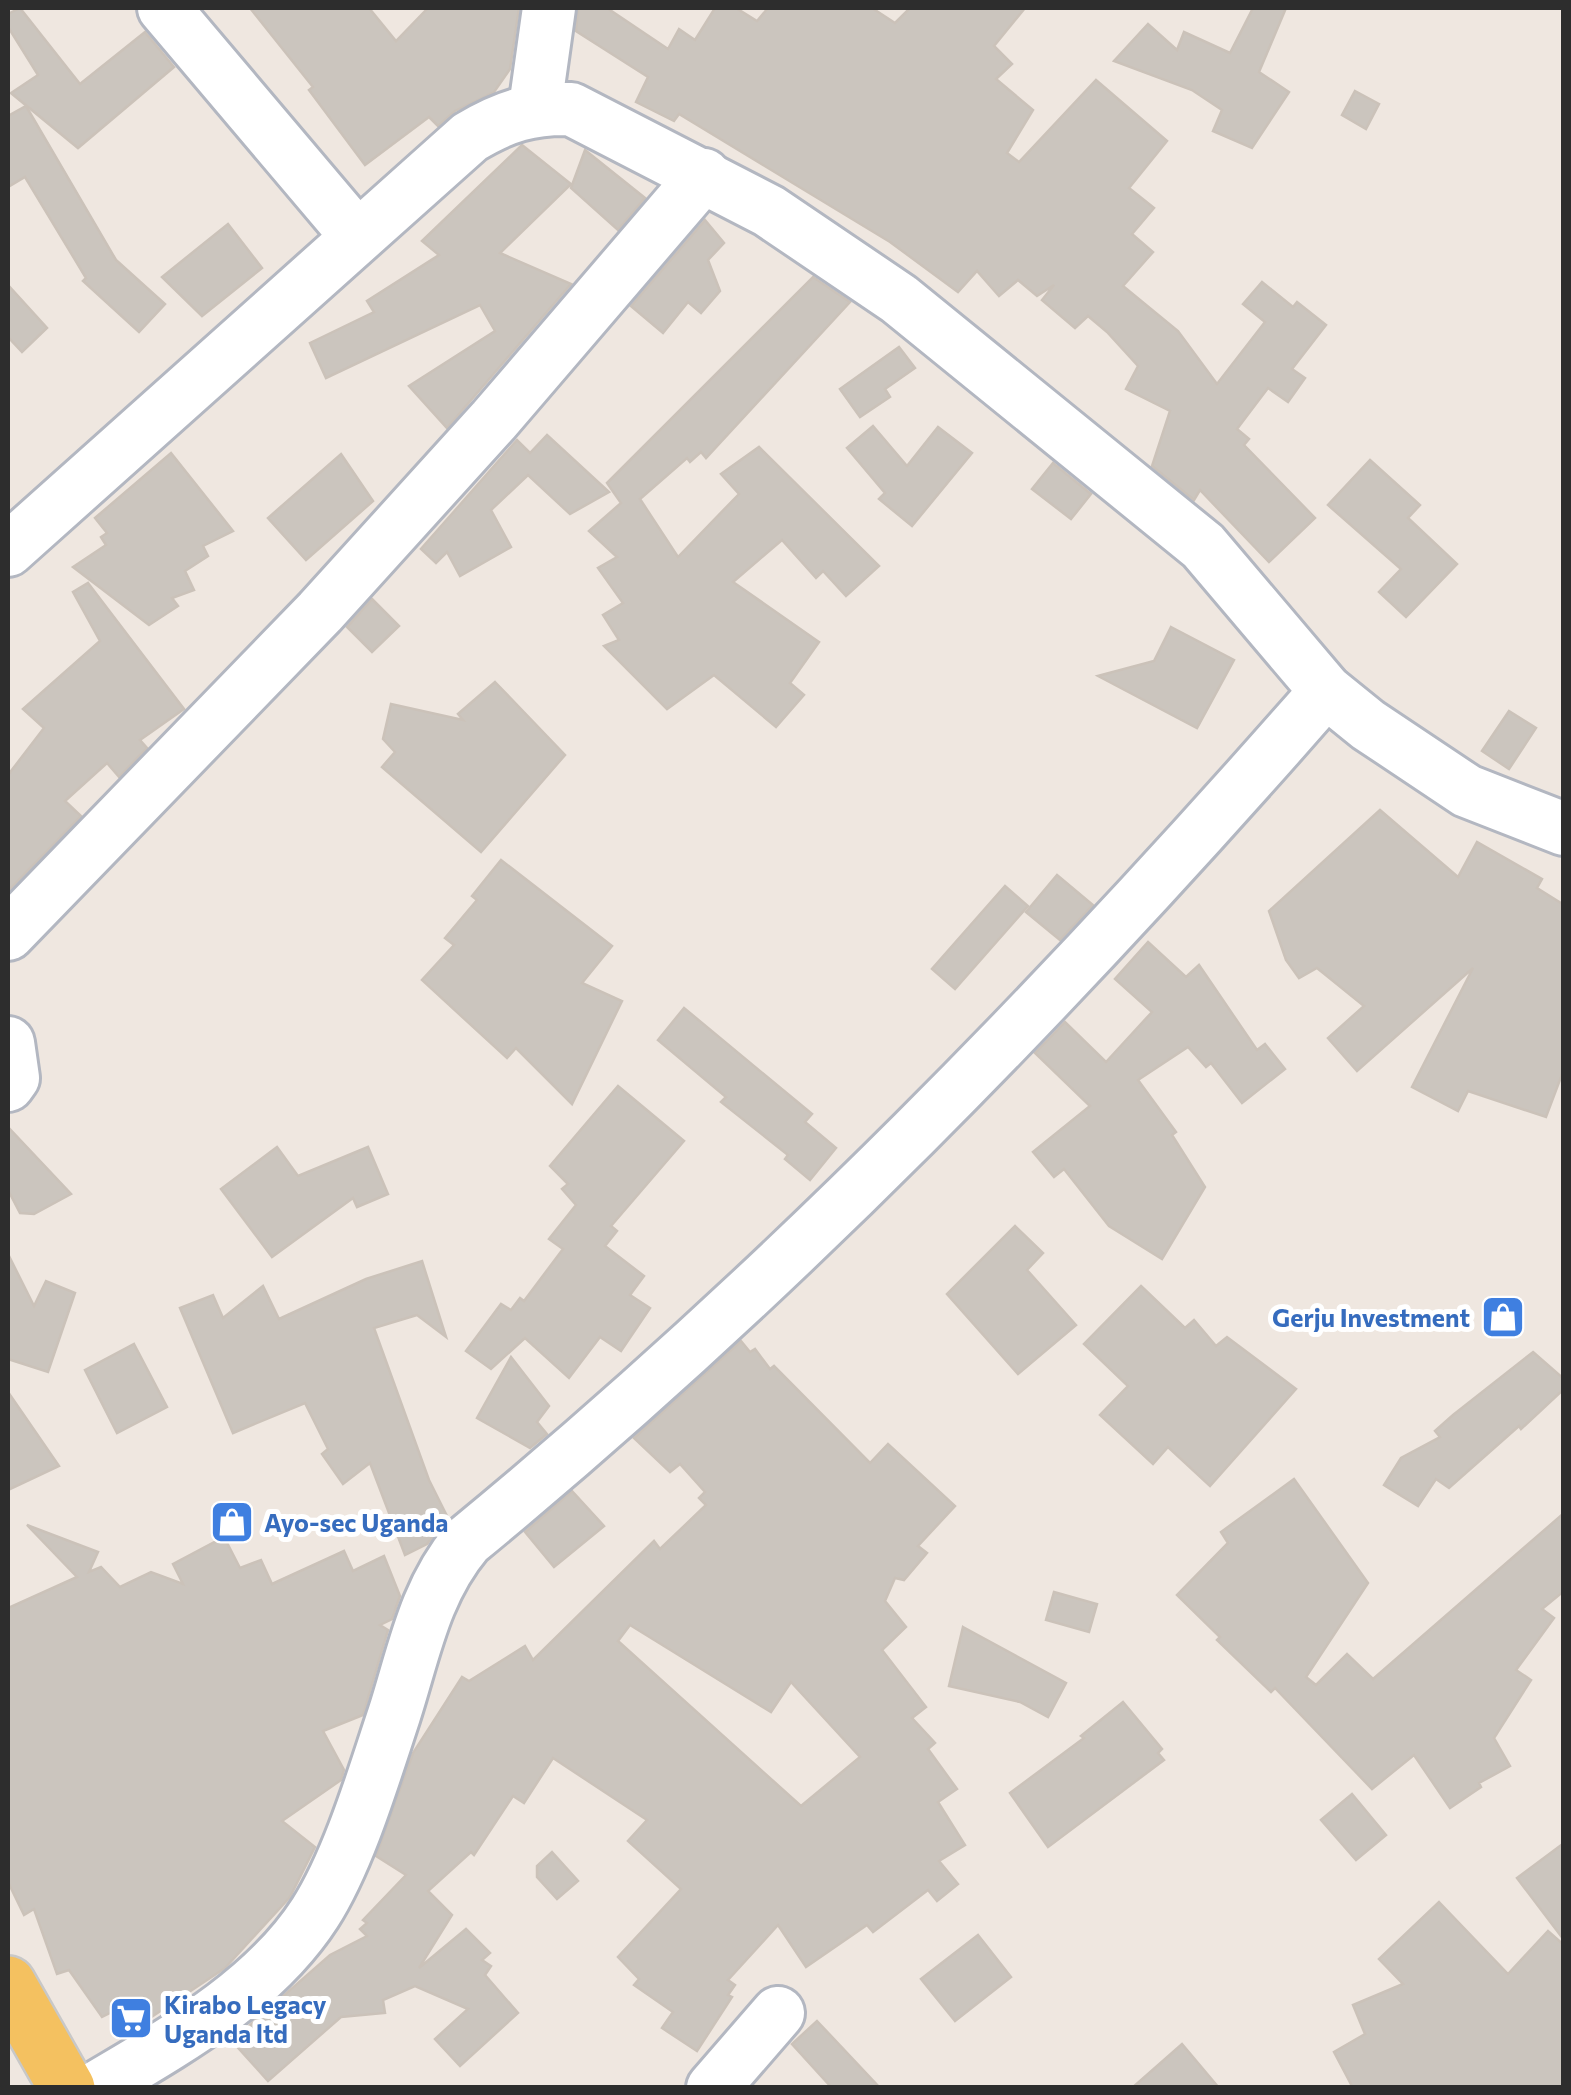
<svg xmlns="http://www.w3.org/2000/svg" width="1571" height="2095" font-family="Commissioner,sans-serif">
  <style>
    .building { fill: #cbc5be; stroke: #cbc2b9; stroke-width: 2.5; fill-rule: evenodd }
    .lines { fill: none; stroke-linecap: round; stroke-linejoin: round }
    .minor-casing { stroke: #b3b7c1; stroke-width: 58 }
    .major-casing { stroke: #c8c8c8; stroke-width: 60 }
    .minor { stroke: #fff; stroke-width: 52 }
    .major { stroke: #f4c160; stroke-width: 55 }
    .labels { text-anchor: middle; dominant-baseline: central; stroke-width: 10; stroke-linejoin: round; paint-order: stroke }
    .shop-label { font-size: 25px; font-weight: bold; fill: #366cbe; stroke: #fff; text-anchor: start }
  </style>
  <rect width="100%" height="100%" fill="#efe7e0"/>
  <g class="building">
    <polygon points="20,8 80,84 145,32 174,67 78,148 11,93 38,75 8,27 8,14"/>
    <polygon points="250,8 369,8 396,41 428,8 519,8 510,69 494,92 455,111 438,126 429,117 365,165 309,90 313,87"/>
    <polygon points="578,8 607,8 668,49 679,29 695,40 715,8 736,8 757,21 768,8 872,8 895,23 910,8 1025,8 994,46 1012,64 996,79 1033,110 1007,153 1019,162 1096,80 1167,141 1129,188 1154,208 1132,234 1153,252 1123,286 1178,331 1217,384 1265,322 1243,304 1262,282 1293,307 1297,302 1326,325 1292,369 1305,378 1288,402 1268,388 1237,429 1249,439 1244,445 1315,518 1269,562 1200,490 1194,500 1152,466 1170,411 1126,389 1138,366 1107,332 1088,316 1075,328 1042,300 1054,285 1037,296 1018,280 999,296 977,271 958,292 890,242 679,114 674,121 636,102 648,77 576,31"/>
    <polygon points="1253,8 1286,8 1259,72 1289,92 1252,148 1213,131 1222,110 1192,90 1114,61 1148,24 1177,50 1184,32 1230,53"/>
    <polygon points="1355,91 1379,104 1366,129 1342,115"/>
    <polygon points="26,106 116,260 165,304 139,332 83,281 86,278 25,177 8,187 8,116"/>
    <polygon points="522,145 571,184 500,253 571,284 447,428 409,386 495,331 480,305 326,378 310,343 374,312 367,301 439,255 422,241"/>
    <polygon points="585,150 645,198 618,230 571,188"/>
    <polygon points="705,220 724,243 708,260 720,291 701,313 688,302 663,333 631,306"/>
    <polygon points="228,224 262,268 202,316 162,277"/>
    <polygon points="813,277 850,302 706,458 701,452 690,462 687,458 640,499 678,557 739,494 721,474 759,447 879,566 846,596 823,571 816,578 782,540 733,582 819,642 790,683 804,695 776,727 714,675 667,709 604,646 619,640 603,615 623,603 598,568 617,557 589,531 621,503 607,483"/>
    <polygon points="8,285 47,328 22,352 8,337"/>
    <polygon points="899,347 915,368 885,389 890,397 860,417 840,389"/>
    <polygon points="873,426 907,466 938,427 972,453 912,526 879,499 885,493 847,448"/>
    <polygon points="547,435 609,492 570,514 528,475 491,510 511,547 460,576 447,552 436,563 421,549 517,440 530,453"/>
    <polygon points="171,453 233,531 203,546 208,556 185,571 194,590 172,598 178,606 149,625 73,567 106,545 101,537 107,533 95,518"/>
    <polygon points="341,454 373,501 306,560 268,518"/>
    <polygon points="1370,460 1420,505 1408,518 1457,564 1406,617 1379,592 1401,569 1328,505"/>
    <polygon points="1053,463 1091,494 1071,519 1032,489"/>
    <polygon points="88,583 184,709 140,740 147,748 119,777 107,763 65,801 81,816 8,891 8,775 44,728 23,709 100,641 73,592"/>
    <polygon points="372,599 399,626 372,652 347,627"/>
    <polygon points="1171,627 1234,660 1197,728 1098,676 1154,661"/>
    <polygon points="495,682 565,755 481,852 382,767 395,752 383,739 391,704 463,720 458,714"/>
    <polygon points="1509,711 1536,728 1509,769 1482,751"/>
    <polygon points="1380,810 1458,877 1477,842 1542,879 1537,888 1564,905 1564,1069 1546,1117 1468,1091 1458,1111 1412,1087 1473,968 1357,1071 1328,1038 1364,1006 1317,968 1299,978 1286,960 1269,911"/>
    <polygon points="501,860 612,946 582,983 622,1001 572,1104 516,1048 507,1058 422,980 454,945 445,938 477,900 472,896"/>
    <polygon points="1057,875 1093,905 1060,940 1026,912"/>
    <polygon points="1005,886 1028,906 955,989 932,969"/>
    <polygon points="1148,942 1186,977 1199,965 1257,1050 1265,1044 1285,1069 1242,1103 1211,1063 1206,1067 1188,1047 1138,1080 1176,1132 1172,1135 1205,1187 1162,1259 1109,1226 1064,1169 1054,1177 1033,1152 1090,1106 1035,1053 1065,1022 1106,1062 1152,1012 1115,979"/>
    <polygon points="684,1008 812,1114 805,1122 836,1148 810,1180 785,1159 788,1155 721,1102 726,1097 658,1040"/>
    <polygon points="618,1086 684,1141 611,1226 617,1231 605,1246 644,1276 630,1295 650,1308 621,1351 600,1337 569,1378 525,1338 491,1369 466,1351 501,1304 511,1310 520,1298 524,1301 563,1249 549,1239 576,1205 562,1189 568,1184 550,1166"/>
    <polygon points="8,1127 71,1194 34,1214 20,1213 8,1190"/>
    <polygon points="277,1147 298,1176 368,1147 388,1194 357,1207 353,1198 272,1257 221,1189"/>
    <polygon points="1015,1226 1043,1253 1027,1270 1076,1325 1018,1374 947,1294"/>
    <polygon points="8,1254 34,1306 46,1281 75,1293 48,1372 8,1359"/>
    <polygon points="422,1261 446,1337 417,1315 374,1328 429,1480 448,1518 427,1544 405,1555 370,1463 343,1484 322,1454 328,1449 305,1403 233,1433 180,1308 213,1295 223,1318 263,1286 279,1319 366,1279"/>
    <polygon points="1141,1286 1185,1328 1194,1320 1216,1346 1227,1337 1296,1389 1210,1486 1168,1447 1153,1464 1100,1415 1128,1386 1084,1344"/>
    <path d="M741,1341L750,1352L755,1349L770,1369L774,1366L870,1463L888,1444L955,1506L918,1546L927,1553L904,1580L895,1578L885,1601L906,1627L882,1650L926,1707L912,1718L935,1743L928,1749L957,1789L938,1802L965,1845L939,1861L958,1884L937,1901L928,1890L873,1932L867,1925L806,1967L778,1925L728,1980L735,1985L728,1995L732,1997L697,2051L662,2028L673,2012L634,1985L639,1979L618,1957L681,1889L628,1841L647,1820L553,1758L524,1803L513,1796L474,1855L471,1852L428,1891L452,1915L419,1968L466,1929L490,1953L482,1960L491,1966L485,1975L518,2013L460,2066L435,2039L468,2009L415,1986L383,2000L385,2013L341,2017L268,2081L232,2041L330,1955L367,1936L360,1929L367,1923L363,1920L406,1875L376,1856L413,1753L462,1677L469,1681L525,1646L533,1660L654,1541L660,1549L706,1505L699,1498L705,1492L680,1464L670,1472L634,1438ZM630,1625L771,1712L791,1682L860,1757L801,1806L618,1641Z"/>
    <polygon points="134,1344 167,1407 117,1433 85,1370"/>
    <polygon points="1533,1352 1564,1379 1564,1389 1521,1429 1519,1426 1449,1488 1436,1479 1418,1506 1384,1485 1401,1458 1440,1437 1435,1431 1453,1415"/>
    <polygon points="511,1357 549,1406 537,1422 547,1434 530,1448 477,1418"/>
    <polygon points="8,1392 59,1466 8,1490"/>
    <polygon points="1294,1479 1368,1583 1306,1677 1316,1685 1347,1654 1373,1679 1564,1513 1564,1591 1542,1609 1554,1618 1516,1670 1531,1680 1494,1738 1510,1766 1479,1783 1481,1787 1450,1808 1414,1755 1372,1789 1275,1688 1271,1692 1217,1640 1220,1637 1177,1595 1228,1543 1221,1532"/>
    <polygon points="572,1491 604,1526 554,1567 525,1532"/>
    <polygon points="27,1525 98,1552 89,1572 101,1567 120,1587 151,1572 183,1584 173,1564 224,1537 240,1568 261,1560 272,1584 344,1551 353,1571 384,1556 400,1596 392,1619 380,1625 388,1630 363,1715 323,1731 344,1770 341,1780 282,1821 315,1847 290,1897 225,1968 132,2030 122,2007 102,2017 69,1970 57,1974 34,1909 24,1915 8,1882 8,1608 77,1577"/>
    <polygon points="1054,1592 1097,1604 1089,1632 1046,1620"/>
    <polygon points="963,1627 1066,1683 1048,1717 1020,1702 949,1686"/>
    <polygon points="1123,1702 1162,1749 1158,1753 1164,1760 1048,1847 1010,1793 1084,1738 1081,1736"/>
    <polygon points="1352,1794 1386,1835 1356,1860 1321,1820"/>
    <polygon points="1564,1843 1564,1940 1517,1878"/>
    <polygon points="552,1852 578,1881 557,1899 537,1877 537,1866"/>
    <polygon points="1439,1902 1508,1974 1548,1931 1564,1945 1564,2088 1353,2088 1334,2052 1365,2034 1353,2005 1403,1984 1379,1959"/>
    <polygon points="978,1935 1011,1977 955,2021 921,1979"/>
    <polygon points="817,2021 880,2088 832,2088 792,2044"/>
    <polygon points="1182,2044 1219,2088 1132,2088"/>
  </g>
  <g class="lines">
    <g class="minor-casing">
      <g id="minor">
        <polyline points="164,8 356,235"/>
        <polyline points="535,108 549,8"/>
        <path d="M8,550L470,137C505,116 531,108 571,109L769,211L899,299L1203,546L1326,691L1368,725L1467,791L1564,829"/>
        <polyline points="8,934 320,612 494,420 704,175"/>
        <polyline points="8,1043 13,1078 8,1085"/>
        <path d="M96,2088C175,2041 264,1992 315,1913C349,1860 374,1775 394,1715C414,1653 424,1592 467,1541C778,1285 1061,994 1326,691"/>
        <polyline points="713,2088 778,2013"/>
      </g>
    </g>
    <g class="major-casing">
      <polyline id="major" points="8,1984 67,2088"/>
    </g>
    <use href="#minor" class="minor"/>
    <use href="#major" class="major"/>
  </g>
  <defs>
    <g id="shop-square" transform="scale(2.25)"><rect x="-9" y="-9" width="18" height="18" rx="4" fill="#3f7fe0" stroke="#fff"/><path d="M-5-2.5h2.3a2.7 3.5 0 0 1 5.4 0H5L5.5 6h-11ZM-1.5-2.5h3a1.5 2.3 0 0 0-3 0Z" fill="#fff"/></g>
    <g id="supermarket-square" transform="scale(2.25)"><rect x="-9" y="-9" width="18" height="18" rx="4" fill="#3f7fe0" stroke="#fff"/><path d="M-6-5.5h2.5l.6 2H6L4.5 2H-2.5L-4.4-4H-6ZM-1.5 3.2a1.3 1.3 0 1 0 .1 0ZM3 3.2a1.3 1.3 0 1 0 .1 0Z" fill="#fff"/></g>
  </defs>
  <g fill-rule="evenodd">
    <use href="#shop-square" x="1503" y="1317"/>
    <use href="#shop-square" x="232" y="1522"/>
    <use href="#supermarket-square" x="131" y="2018"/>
  </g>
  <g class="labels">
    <g class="shop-label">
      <text x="1470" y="1317" text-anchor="end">Gerju Investment</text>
      <text x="264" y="1522">Ayo-sec Uganda</text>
      <text x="164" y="2004">Kirabo Legacy<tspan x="164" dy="29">Uganda ltd</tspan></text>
    </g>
  </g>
  <rect width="1571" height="2095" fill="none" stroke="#2d2d2d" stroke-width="20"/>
</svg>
